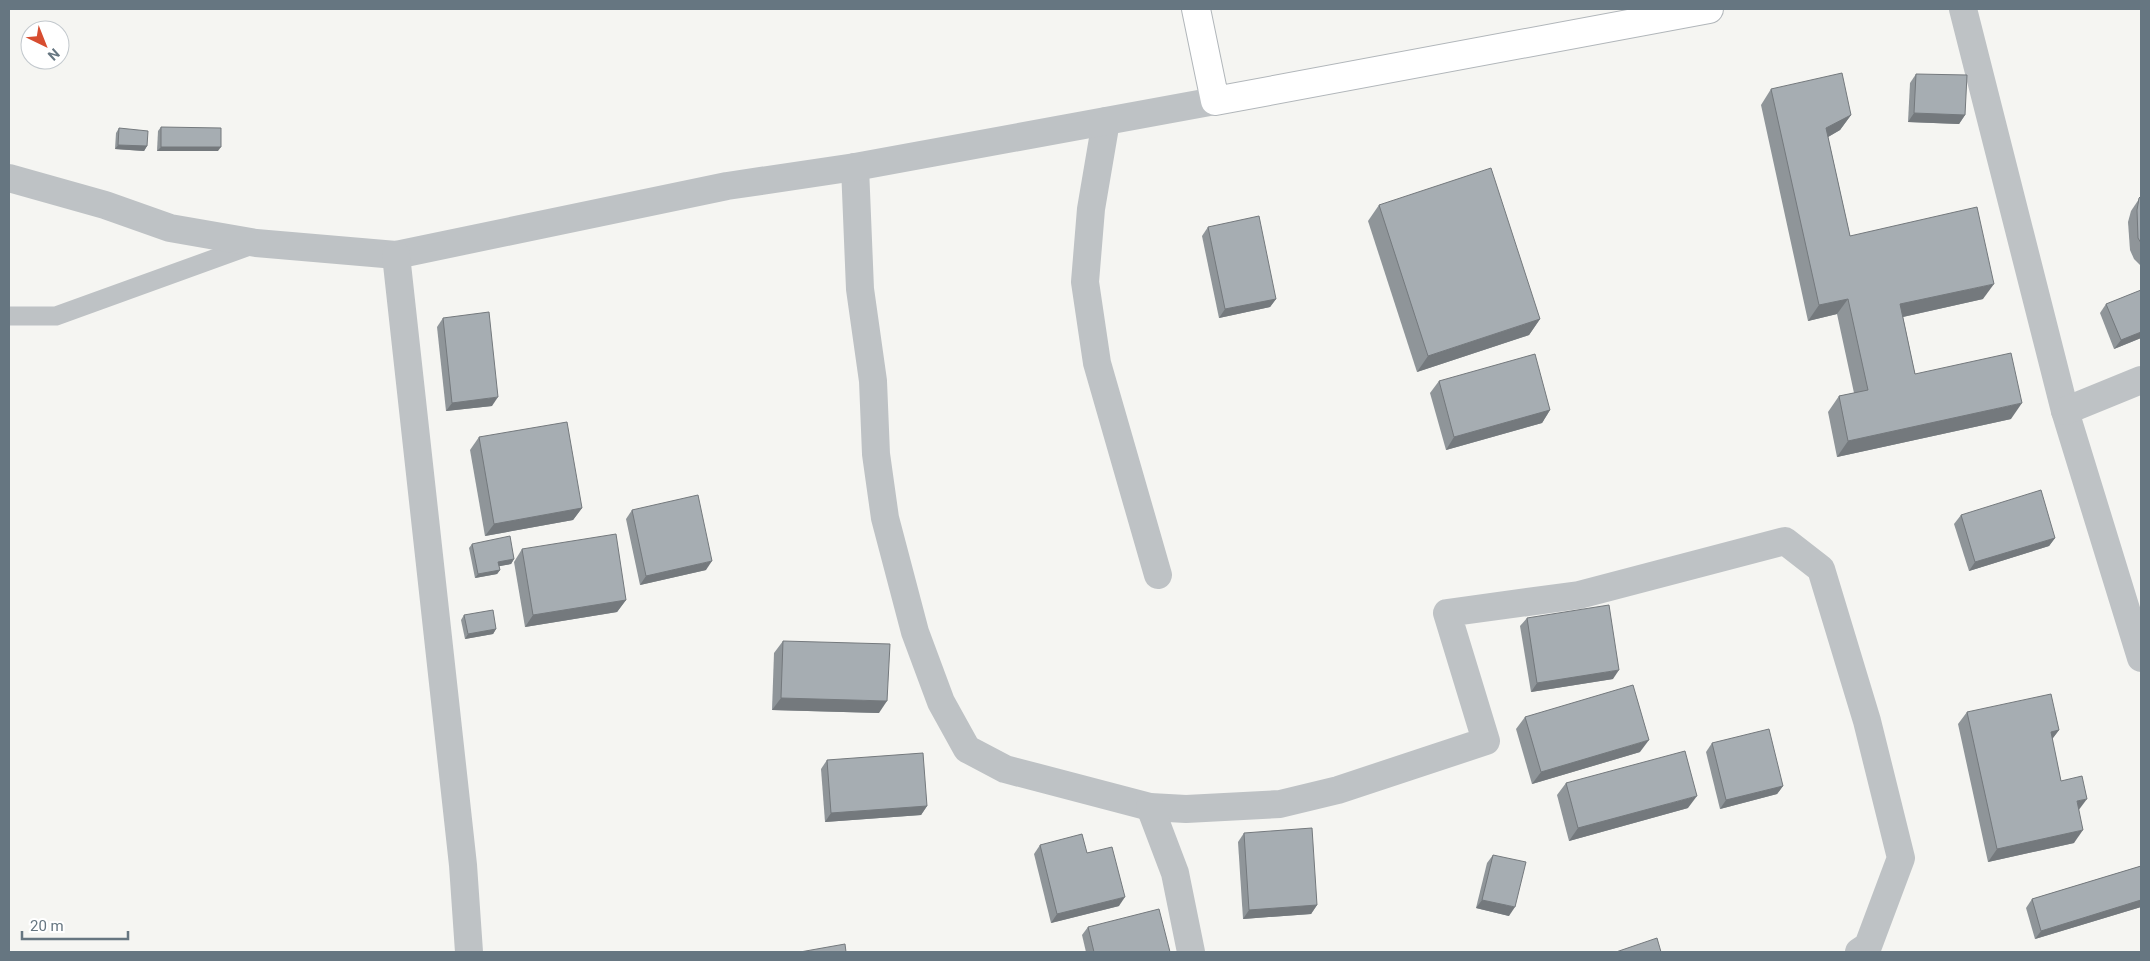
<svg xmlns="http://www.w3.org/2000/svg" width="2150" height="961" font-family="Roboto,sans-serif">
  <style>
    .lines { fill: none; stroke-linecap: round; stroke-linejoin: round }
    .secondary-casing { stroke: #b1b6ba; stroke-width: 30 }
    .lane { stroke: #bec2c5; stroke-width: 19 }
    .street { stroke: #bec2c5; stroke-width: 28 }
    .secondary { stroke: #fff; stroke-width: 28 }
    .wall { fill: #8f9599 }
    .shaded-wall { fill: #74797d }
    .building { fill: #a6adb2; stroke: #74797d }
  </style>
  <rect width="100%" height="100%" fill="#f5f5f2"/>
  <g class="lines">
    <g class="secondary-casing">
      <polyline id="secondary" points="1196,9 1215,101 1709,9"/>
    </g>
    <polyline class="lane" points="9,316 56,316 255,244"/>
    <g class="street">
      <polyline points="1963,9 2065,411 2141,658"/>
      <polyline points="1106,121 1091,209 1085,282 1097,363 1158,575"/>
      <polyline points="855,167 860,289 873,381 876,454 885,518 915,632 941,702 967,749 1005,769 1150,807 1186,809 1280,804 1338,790 1486,741 1447,613 1579,595 1785,541 1821,569 1867,721 1901,858 1868,946 1859,952"/>
      <polyline points="9,178 105,205 170,228 256,243 396,255 727,186 855,167 1215,101"/>
      <polyline points="396,255 463,865 469,952"/>
      <polyline points="2065,411 2141,380"/>
      <polyline points="1150,807 1175,873 1191,952"/>
    </g>
    <use href="#secondary" class="secondary"/>
  </g>
  <g class="wall">
    <polygon points="1916,74 1965,115 1959,124 1908,122 1910,83"/>
    <polygon points="1771,89 1851,115 1840,130 1828,137 1850,236 1983,299 1903,317 1915,374 2011,419 1837,457 1828,412 1839,396 1854,393 1837,314 1808,321 1761,105"/>
    <polygon points="161,127 218,151 157,151 158,131"/>
    <polygon points="119,128 147,146 144,151 115,149 116,133"/>
    <polygon points="2141,174 2141,190 2140,176"/>
    <polygon points="2141,196 2141,266 2134,259 2130,250 2128,222 2131,211"/>
    <polygon points="1379,205 1540,319 1529,335 1417,372 1368,221"/>
    <polygon points="1208,227 1276,299 1270,307 1219,318 1202,236"/>
    <polygon points="2106,304 2141,338 2114,349 2100,313"/>
    <polygon points="443,318 492,406 446,411 437,327"/>
    <polygon points="1439,381 1550,410 1542,423 1446,450 1430,393"/>
    <polygon points="479,437 582,508 573,520 485,536 470,450"/>
    <polygon points="632,510 706,570 640,585 626,519"/>
    <polygon points="1961,515 2055,538 2049,546 1969,571 1954,524"/>
    <polygon points="472,544 514,559 511,564 499,566 500,570 497,574 475,578 469,548"/>
    <polygon points="522,549 626,600 617,612 525,627 514,562"/>
    <polygon points="464,615 496,629 493,634 465,639 461,620"/>
    <polygon points="1527,618 1613,679 1531,692 1520,626"/>
    <polygon points="783,641 879,713 772,710 774,653"/>
    <polygon points="1967,712 2059,730 2052,739 2061,781 2079,810 2074,843 1988,862 1958,724"/>
    <polygon points="1525,717 1640,752 1532,784 1516,729"/>
    <polygon points="1712,743 1783,786 1777,794 1720,809 1706,752"/>
    <polygon points="827,760 927,806 921,815 825,822 821,769"/>
    <polygon points="1566,783 1688,808 1569,841 1557,795"/>
    <polygon points="1244,833 1317,905 1311,914 1243,919 1238,842"/>
    <polygon points="1040,845 1119,906 1051,923 1034,854"/>
    <polygon points="1493,855 1509,916 1476,908 1487,863"/>
    <polygon points="2141,866 2141,907 2035,939 2026,908 2032,899"/>
    <polygon points="1088,927 1170,952 1086,952 1082,935"/>
  </g>
  <g class="shaded-wall">
    <polygon points="1914,113 1965,115 1959,124 1908,122"/>
    <polygon points="1851,115 1840,130 1816,144 1826,128"/>
    <polygon points="118,145 147,146 144,151 115,149"/>
    <polygon points="161,147 221,147 218,151 157,151"/>
    <polygon points="1994,284 1983,299 1889,320 1900,304"/>
    <polygon points="1276,299 1270,307 1219,318 1225,309"/>
    <polygon points="1848,299 1837,314 1808,321 1819,305"/>
    <polygon points="1540,319 1529,335 1417,372 1428,356"/>
    <polygon points="2141,332 2141,338 2114,349 2121,340"/>
    <polygon points="498,397 492,406 446,411 452,403"/>
    <polygon points="2022,403 2011,419 1837,457 1848,441"/>
    <polygon points="1550,410 1542,423 1446,450 1454,437"/>
    <polygon points="582,508 573,520 485,536 494,524"/>
    <polygon points="2055,538 2049,546 1969,571 1975,562"/>
    <polygon points="514,559 511,564 495,567 498,562"/>
    <polygon points="712,561 706,570 640,585 646,576"/>
    <polygon points="500,570 497,574 475,578 478,574"/>
    <polygon points="626,600 617,612 525,627 533,615"/>
    <polygon points="496,629 493,634 465,639 468,634"/>
    <polygon points="1619,670 1613,679 1531,692 1537,683"/>
    <polygon points="781,698 887,701 879,713 772,710"/>
    <polygon points="2059,730 2050,742 2051,732"/>
    <polygon points="1649,740 1640,752 1532,784 1541,772"/>
    <polygon points="1783,786 1777,794 1720,809 1726,800"/>
    <polygon points="1697,796 1688,808 1569,841 1578,828"/>
    <polygon points="2087,799 2078,811 2077,801"/>
    <polygon points="927,806 921,815 825,822 831,813"/>
    <polygon points="2083,830 2074,843 1988,862 1997,849"/>
    <polygon points="1125,897 1119,906 1051,923 1057,914"/>
    <polygon points="1482,900 1515,907 1509,916 1476,908"/>
    <polygon points="2141,900 2141,907 2035,939 2041,931"/>
    <polygon points="1317,905 1311,914 1243,919 1249,910"/>
  </g>
  <g class="building">
    <polygon points="1842,73 1851,115 1826,128 1850,236 1977,207 1994,284 1900,304 1915,374 2011,353 2022,403 1848,441 1839,396 1868,390 1848,299 1819,305 1771,89"/>
    <polygon points="1916,74 1967,75 1965,115 1914,113"/>
    <polygon points="161,127 221,128 221,147 161,147"/>
    <polygon points="119,128 148,131 147,146 118,145"/>
    <polygon points="1491,168 1540,319 1428,356 1379,205"/>
    <polygon points="2141,196 2141,243 2138,238 2137,210 2139,198"/>
    <polygon points="1259,216 1276,299 1225,309 1208,227"/>
    <polygon points="2141,290 2141,332 2121,340 2106,304"/>
    <polygon points="489,312 498,397 452,403 443,318"/>
    <polygon points="1535,354 1550,410 1454,437 1439,381"/>
    <polygon points="567,422 582,508 494,524 479,437"/>
    <polygon points="2041,490 2055,538 1975,562 1961,515"/>
    <polygon points="698,495 712,561 646,576 632,510"/>
    <polygon points="616,534 626,600 533,615 522,549"/>
    <polygon points="510,536 514,559 498,562 500,570 478,574 472,544"/>
    <polygon points="1609,605 1619,670 1537,683 1527,618"/>
    <polygon points="493,610 496,629 468,634 464,615"/>
    <polygon points="783,641 890,644 887,701 781,698"/>
    <polygon points="1633,685 1649,740 1541,772 1525,717"/>
    <polygon points="2051,694 2059,730 2051,732 2061,781 2082,776 2087,799 2077,801 2083,830 1997,849 1967,712"/>
    <polygon points="1769,729 1783,786 1726,800 1712,743"/>
    <polygon points="1685,751 1697,796 1578,828 1566,783"/>
    <polygon points="923,753 927,806 831,813 827,760"/>
    <polygon points="1312,828 1317,905 1249,910 1244,833"/>
    <polygon points="1082,834 1087,853 1112,847 1125,897 1057,914 1040,845"/>
    <polygon points="1493,855 1526,862 1515,907 1482,900"/>
    <polygon points="2141,866 2141,900 2041,931 2032,899"/>
    <polygon points="1159,909 1170,952 1094,952 1088,927"/>
    <polygon points="1657,938 1661,952 1616,952"/>
    <polygon points="845,944 846,952 800,952"/>
  </g>
  <rect width="2150" height="961" fill="none" stroke="#667681" stroke-width="20"/>
  <g transform="translate(45 45) rotate(137)"><circle r="24" fill="#ffffff" stroke="#c2c8cd"/>
  <path d="M0-4L9 19L0 12L-9 19Z" fill="#d74d30"/>
  <text y="-8" font-size="14" font-weight="bold" text-anchor="middle" fill="#667681">N</text>
  </g>
  <path d="M22 931v8h106v-8" fill="none" stroke="#667681" stroke-width="2.5"/>
  <text x="30" y="931" font-size="15" fill="#667681" stroke="#ffffff" stroke-width="4" paint-order="stroke">20 m</text>
</svg>
